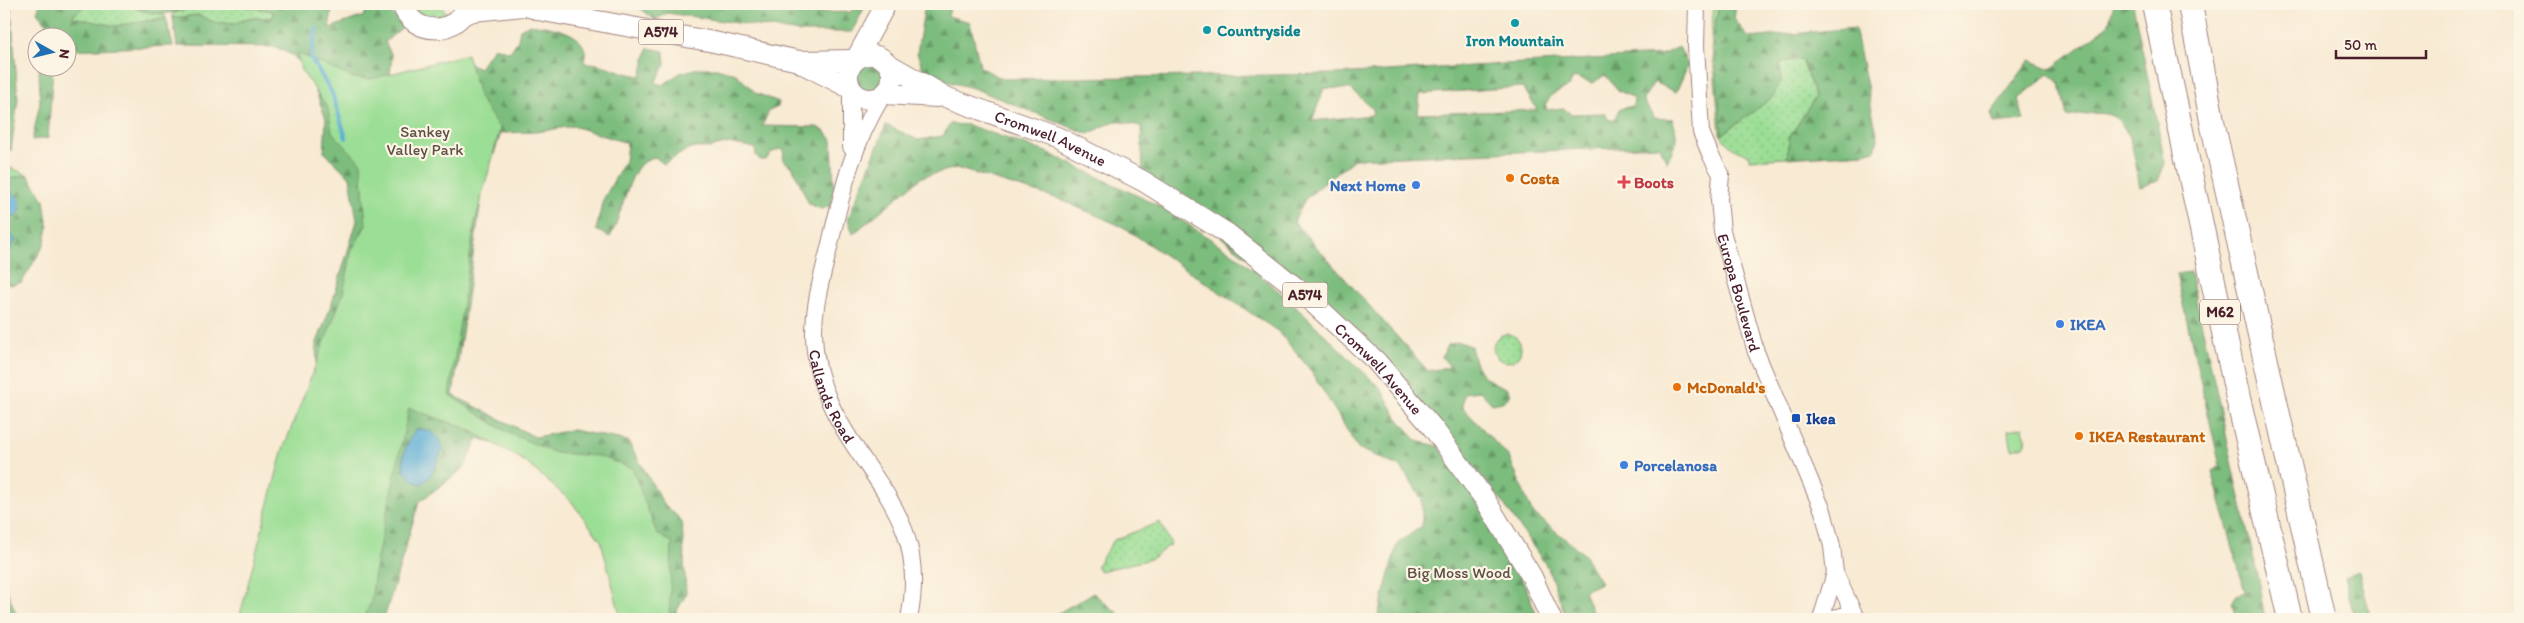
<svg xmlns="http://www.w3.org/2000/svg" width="2524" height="623" font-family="Itim,sans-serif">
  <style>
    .grass { fill: url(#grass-dots); stroke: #727e60 }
    .forest { fill: url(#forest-firs); stroke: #636e54; fill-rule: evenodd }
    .park { fill: #9bde95; stroke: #727e60 }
    .water { fill: #5badd6; stroke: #526680 }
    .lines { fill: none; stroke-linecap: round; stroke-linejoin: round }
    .stream { stroke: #5badd6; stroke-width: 4 }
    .minor-casing { stroke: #a1847f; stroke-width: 18 }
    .major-casing { stroke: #a1847f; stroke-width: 22 }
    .highway-casing { stroke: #a1847f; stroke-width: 26 }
    .minor { stroke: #fff; stroke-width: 16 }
    .major { stroke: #fff; stroke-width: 20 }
    .highway { stroke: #fff; stroke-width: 24 }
    .culture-dot { fill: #0f9aa8; stroke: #fcf5e5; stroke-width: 2 }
    .food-dot { fill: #e8710a; stroke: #fcf5e5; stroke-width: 2 }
    .health-dot { fill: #e0444e; stroke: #fcf5e5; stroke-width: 2 }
    .shop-dot { fill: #3f7fe0; stroke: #fcf5e5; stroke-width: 2 }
    .transit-dot { fill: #1a4fb4; stroke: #fcf5e5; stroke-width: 2 }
    .labels { text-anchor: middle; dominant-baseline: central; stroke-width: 4.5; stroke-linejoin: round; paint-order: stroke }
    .shield { fill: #fcf5e5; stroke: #7f5f63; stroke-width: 1 }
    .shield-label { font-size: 15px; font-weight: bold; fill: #4a1f2b }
    .culture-label { font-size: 16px; font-weight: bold; fill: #0d838f; stroke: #fcf5e5; text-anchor: start }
    .park-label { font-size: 16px; fill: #5e4f46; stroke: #fcf5e5 }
    .street-label { font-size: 16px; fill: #4a1f2b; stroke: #fcf5e5 }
    .food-label { font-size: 16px; font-weight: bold; fill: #c56008; stroke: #fcf5e5; text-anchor: start }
    .health-label { font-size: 16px; font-weight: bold; fill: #be3a42; stroke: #fcf5e5; text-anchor: start }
    .shop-label { font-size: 16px; font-weight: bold; fill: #366cbe; stroke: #fcf5e5; text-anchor: start }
    .transit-label { font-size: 16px; font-weight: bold; fill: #164399; stroke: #fcf5e5; text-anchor: start }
  </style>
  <defs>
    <pattern id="grass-dots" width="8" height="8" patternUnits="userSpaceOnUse" patternTransform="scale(1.25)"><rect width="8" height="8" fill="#9bde95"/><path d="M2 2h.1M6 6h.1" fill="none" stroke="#87be81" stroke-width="1.8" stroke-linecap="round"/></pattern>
    <pattern id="forest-firs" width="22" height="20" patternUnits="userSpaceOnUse" patternTransform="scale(1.25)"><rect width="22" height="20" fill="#7cbd7e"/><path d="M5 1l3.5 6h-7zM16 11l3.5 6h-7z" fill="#689967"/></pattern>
  </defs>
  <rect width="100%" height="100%" fill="#fcf5e5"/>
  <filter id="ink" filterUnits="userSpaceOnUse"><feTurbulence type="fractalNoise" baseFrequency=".02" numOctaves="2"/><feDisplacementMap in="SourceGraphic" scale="10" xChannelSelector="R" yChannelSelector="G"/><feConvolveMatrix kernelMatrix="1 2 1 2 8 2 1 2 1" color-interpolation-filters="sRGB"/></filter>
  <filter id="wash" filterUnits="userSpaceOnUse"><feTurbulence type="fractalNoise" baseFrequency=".0096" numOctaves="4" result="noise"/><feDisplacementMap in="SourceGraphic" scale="20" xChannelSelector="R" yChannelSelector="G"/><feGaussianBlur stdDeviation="1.12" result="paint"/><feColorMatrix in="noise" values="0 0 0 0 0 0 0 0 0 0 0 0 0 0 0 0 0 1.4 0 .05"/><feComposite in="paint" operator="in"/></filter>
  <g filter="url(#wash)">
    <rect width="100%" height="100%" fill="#f8ead3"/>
    <g class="grass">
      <polygon points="93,4 131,4 137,9 165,15 166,18 115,26 72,17 84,6"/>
      <polygon points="193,4 231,4 274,11 273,18 249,18 233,24 213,22 198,15 173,18 172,14 186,9"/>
      <polygon points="425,4 439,4 449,16 429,19 415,11"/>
      <path d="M1714,4H1719L1713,35L1780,80V62L1802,59L1815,97L1789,138L1787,158L1749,160V154C1736,153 1727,145 1720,134L1711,35Z"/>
      <polygon points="4,165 28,175 11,178 4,185"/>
      <circle cx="1507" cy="348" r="14"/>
      <polygon points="1160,522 1171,544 1151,559 1101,571 1096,567 1114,540"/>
    </g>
    <g class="forest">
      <polygon points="4,4 11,4 18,100 11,150 4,152"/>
      <polygon points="40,4 93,4 84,6 72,17 115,26 166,18 173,46 68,50 68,38 39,37 48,25 37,12"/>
      <path d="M131,4H193C177,16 146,17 131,4Z"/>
      <polygon points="231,4 333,4 329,28 364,16 368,4 371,4 391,13 405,25 385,42 392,56 379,177 381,239 317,369 316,345 332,303 357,221 350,177 324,152 326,119 312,81 294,56 276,47 177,46 173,18 198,15 213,22 233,24 249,18 273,18 273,11"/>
      <polygon points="635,4 746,4 790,13 851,12 856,4 866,4 852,32 800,32 667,13 655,20"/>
      <path d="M925,4H951L948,16L970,22L980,67L1003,79L1335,74L1661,55L1679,47L1688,65L1676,92L1654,82L1643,100L1654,118L1673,119L1677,140L1667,162L1659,146L1354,159L1305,199L1294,222L1428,371L1450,367L1442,357L1447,345L1459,342L1471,346C1476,373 1483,379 1508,389L1510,396L1502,402L1492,404L1480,391L1464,393L1463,408L1509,457L1532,512L1584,554L1601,583L1584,591L1595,619H1567L1548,568L1501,500L1405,383L1143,175L1141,126L1115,121L1088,134L973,88L926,76L917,53ZM1605,75L1619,91L1634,98L1633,106L1619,109L1615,119L1609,120L1604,113L1571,114L1563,108L1546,110C1547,95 1556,92 1568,87L1574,77L1593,83ZM1523,87L1537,110L1418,114L1420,94ZM1324,88L1351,89L1373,109L1372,115L1312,121Z"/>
      <polygon points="1719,4 1736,4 1734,19 1749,38 1855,28 1878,139 1875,150 1864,153 1787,158 1789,138 1815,97 1802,59 1780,62 1781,80 1773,97 1722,135 1713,35"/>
      <path d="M2114,4H2133L2165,163L2158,181L2140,187C2135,165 2133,119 2106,114C2093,112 2079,115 2067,117L2060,83L2049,74L2018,99L2024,120L1994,123L1991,113L2030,60L2051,69L2108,26Z"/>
      <path d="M530,24C547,27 580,29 585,51C586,54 584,60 584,63C604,62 620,74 641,76L648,48L664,51L665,65L655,83L663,85L680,73L699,68H717L736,74L756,93L779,102L778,107L769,111L762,126L817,127L826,132L832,140L834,186L831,206L821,209L809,204L793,168L783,160L784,150L780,149L771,153L766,160H760L756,155L755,148L729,143L709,148H690L664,164L655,157C651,159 645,161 641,164C627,178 621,218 610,237L596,230L603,200L625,161L627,143L573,126L536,132L501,133L483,187L453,395L535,437L573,430L628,441L663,503L682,521L686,595L672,619H627L594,513L506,448L478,438L464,468L419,502L384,619H331L464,61L479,68L494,47L510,52L518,40L520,29Z"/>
      <circle cx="870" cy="77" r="14"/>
      <polygon points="39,68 53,68 48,138 32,140 40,103"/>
      <polygon points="950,124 968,125 1046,152 1159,206 1237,256 1289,300 1382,390 1397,417 1417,441 1438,446 1490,522 1526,587 1538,619 1377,619 1397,544 1422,526 1422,500 1402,468 1358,448 1311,371 1279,332 1123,227 1059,199 956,168 922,177 853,234 848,219 886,125 918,140 943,136"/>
      <polygon points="28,175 44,200 48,228 44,245 22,282 11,285 4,283 4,185 11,178"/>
      <polygon points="2190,272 2257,574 2265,619 2176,619 2235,615 2232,603 2236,595 2245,592 2212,471 2220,466 2176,274"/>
      <polygon points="2359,571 2371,619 2355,619 2344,577"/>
      <polygon points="4,583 18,619 4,619"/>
      <polygon points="1093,593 1125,619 1048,619"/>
    </g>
    <g class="park">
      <polygon points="297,53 353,78 371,79 467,54 480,99 500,129 475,222 449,395 506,432 556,453 598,456 632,468 657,534 672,542 669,619 621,619 601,541 571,501 523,460 466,428 409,408 376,562 371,602 363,619 239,619 282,452 343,294 352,250 366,225 361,163 332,132 328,108 301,70"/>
      <polygon points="2023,427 2026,443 2024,446 2012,449 2008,430"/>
    </g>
    <g class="water">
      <polygon points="4,188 19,197 21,209 15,217 6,219 4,228 16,240 4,258"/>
      <path d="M416,429C431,429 438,434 443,449L430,477L421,484C393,473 403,449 416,429Z"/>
    </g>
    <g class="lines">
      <polyline class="stream" points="316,28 311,58 332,93 346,138"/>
    </g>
  </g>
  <g filter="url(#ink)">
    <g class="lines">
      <g class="minor-casing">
        <g id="minor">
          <path id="s1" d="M1697,4L1696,46L1701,132L1711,156L1721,174L1719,200L1722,231L1756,352L1823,511L1832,546L1835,573L1856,618"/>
          <polyline points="851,90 851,147"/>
          <path id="s2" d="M883,95C852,145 843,188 830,244C823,273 814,302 814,333C814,356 820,381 830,403C867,483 930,516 909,619"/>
          <polyline points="1821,619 1835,573"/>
          <polyline points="1829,619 1846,615 1859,619"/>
        </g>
      </g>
      <g class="major-casing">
        <g id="major">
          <path d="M402,4C412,36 457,37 468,4"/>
          <polyline points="519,4 543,11 714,42 799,61 854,60"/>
          <polyline points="462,15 473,11 523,6"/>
          <circle cx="870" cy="77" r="22"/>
          <polyline points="856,59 886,4"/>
          <polyline points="803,64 850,88"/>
          <path id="s3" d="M888,64L948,98L1057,137L1143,181L1228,234L1299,290L1376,361L1433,428L1484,498L1532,577L1551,619"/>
          <polyline points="884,94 938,97"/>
        </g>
      </g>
      <g class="highway-casing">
        <g id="highway">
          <polyline points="2154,4 2238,398 2290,619"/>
          <polyline points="2190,4 2213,126 2324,619"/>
        </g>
      </g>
      <use href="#minor" class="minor"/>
      <use href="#major" class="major"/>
      <use href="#highway" class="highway"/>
    </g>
  </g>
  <g class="culture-dot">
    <circle cx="1515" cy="23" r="5"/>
    <circle cx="1207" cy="30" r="5"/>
  </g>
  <g class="food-dot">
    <circle cx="1510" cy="178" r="5"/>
    <circle cx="1677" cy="387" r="5"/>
    <circle cx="2079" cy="436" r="5"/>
  </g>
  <path class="health-dot" d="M1621.5 174.5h5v5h5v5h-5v5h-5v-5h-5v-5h5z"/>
  <g class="shop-dot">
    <circle cx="1416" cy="185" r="5"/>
    <circle cx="2060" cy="324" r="5"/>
    <circle cx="1624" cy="465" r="5"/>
  </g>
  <rect class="transit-dot" x="1791" y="413" width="10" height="10" rx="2.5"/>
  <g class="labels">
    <g class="shield">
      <rect x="638.5" y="19.5" width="45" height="25" rx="4"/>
      <rect x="1282.5" y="282.5" width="45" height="25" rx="4"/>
      <rect x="2200" y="299.5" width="40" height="25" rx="4"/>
    </g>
    <g class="shield-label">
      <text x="661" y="32">A574</text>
      <text x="1305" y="295">A574</text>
      <text x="2220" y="312">M62</text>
    </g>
    <g class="culture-label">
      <text x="1217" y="30">Countryside</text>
      <text x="1515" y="40" text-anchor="middle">Iron Mountain</text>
    </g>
    <g class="park-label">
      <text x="425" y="131">Sankey<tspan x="425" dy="18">Valley Park</tspan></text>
      <text x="1459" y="572">Big Moss Wood</text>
    </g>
    <g class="street-label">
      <text stroke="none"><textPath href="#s3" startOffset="179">Cromwell Avenue</textPath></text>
      <text stroke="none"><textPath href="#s1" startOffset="296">Europa Boulevard</textPath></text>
      <text stroke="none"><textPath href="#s3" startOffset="584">Cromwell Avenue</textPath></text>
      <text stroke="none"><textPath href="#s2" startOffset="316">Callands Road</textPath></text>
    </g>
    <g class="food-label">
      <text x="1520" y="178">Costa</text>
      <text x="1687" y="387">McDonald's</text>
      <text x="2089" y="436">IKEA Restaurant</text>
    </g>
    <g class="health-label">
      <text x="1634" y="182">Boots</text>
    </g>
    <g class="shop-label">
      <text x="1406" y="185" text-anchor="end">Next Home</text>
      <text x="2070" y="324">IKEA</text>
      <text x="1634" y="465">Porcelanosa</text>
    </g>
    <g class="transit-label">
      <text x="1806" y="418">Ikea</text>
    </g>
  </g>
  <rect width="2524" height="623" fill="none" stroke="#fcf5e5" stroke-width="20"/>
  <g transform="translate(52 52) rotate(98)"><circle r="24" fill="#fcf5e5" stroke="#b59f9b"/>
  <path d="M0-4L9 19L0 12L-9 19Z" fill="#1f6fb2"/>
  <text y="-8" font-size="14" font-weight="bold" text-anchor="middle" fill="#4a1f2b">N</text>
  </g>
  <path d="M2336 50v8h90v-8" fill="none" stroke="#4a1f2b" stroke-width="2.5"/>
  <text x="2344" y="50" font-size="15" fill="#4a1f2b" stroke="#fcf5e5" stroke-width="4" paint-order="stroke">50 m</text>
</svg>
